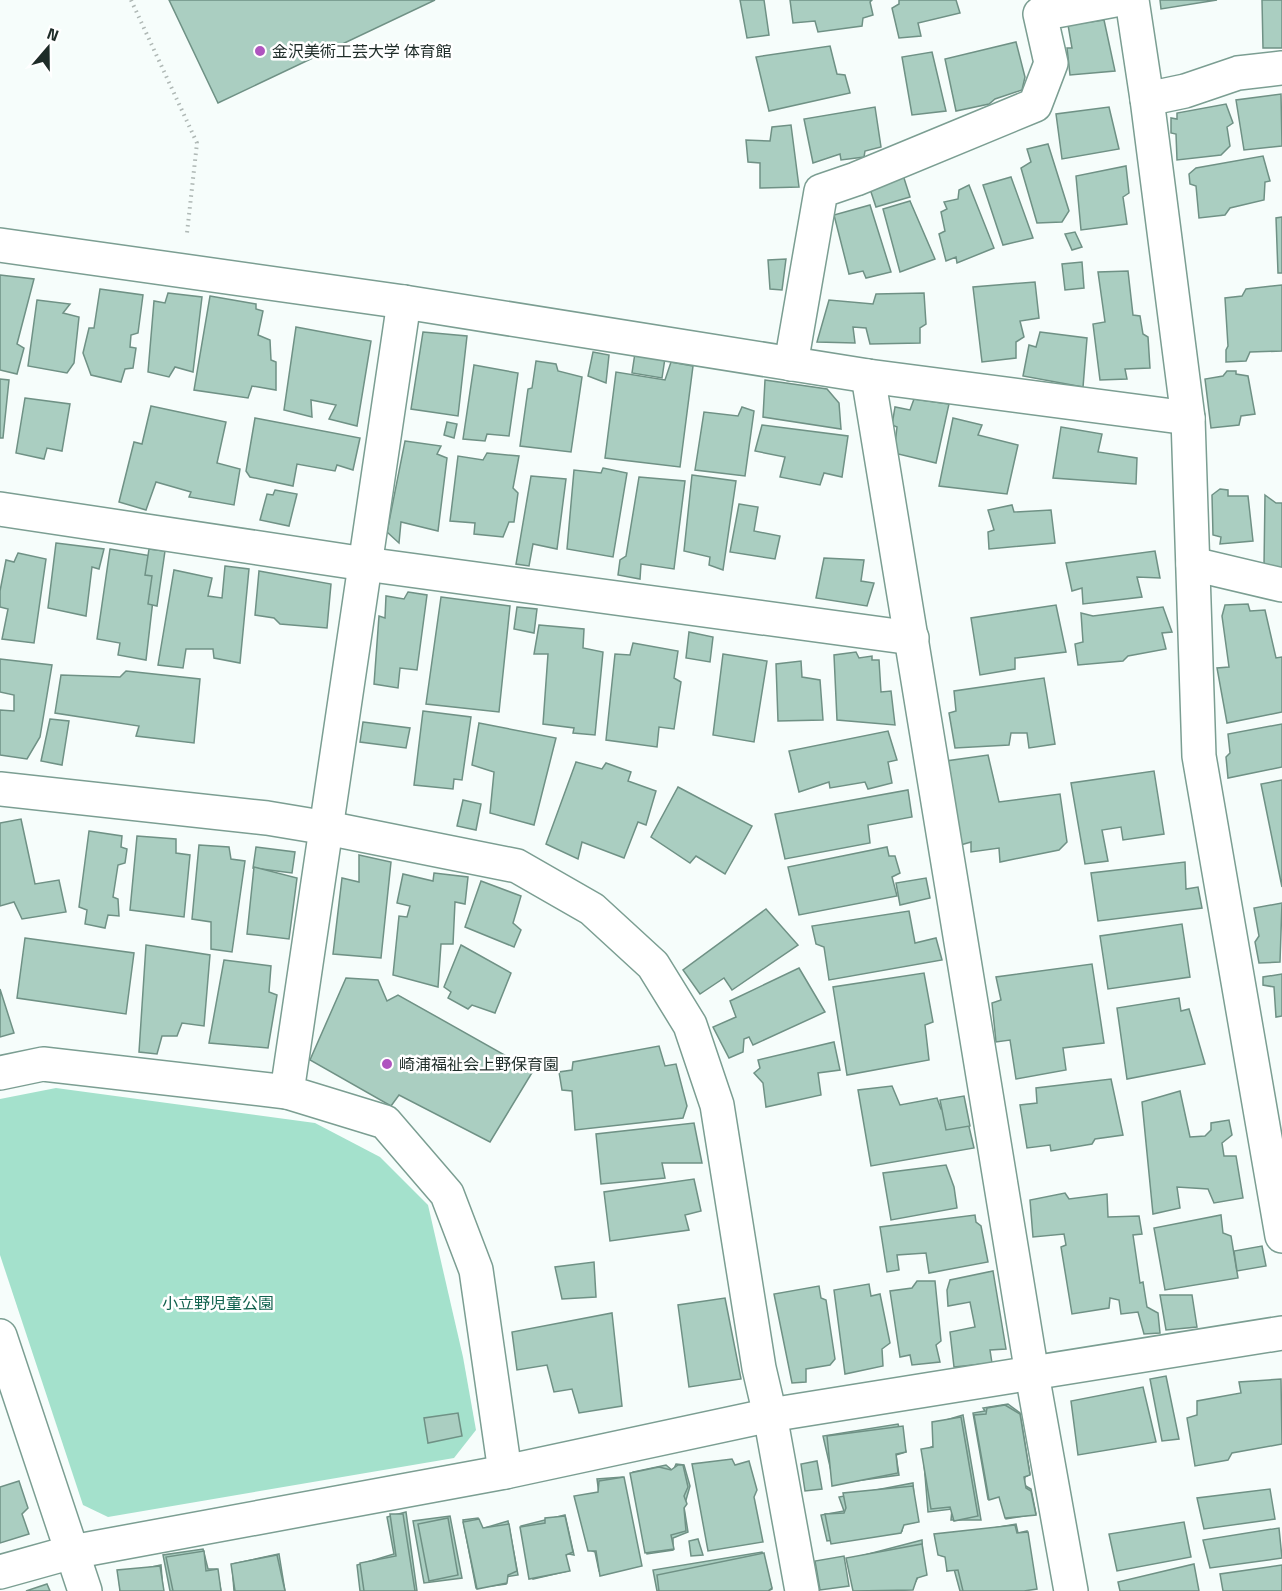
<svg xmlns="http://www.w3.org/2000/svg" width="1282" height="1591" font-family="'Titillium Web','Noto Sans JP',sans-serif">
  <style>
    .green { fill: #a4e1cc }
    .building { fill: #aacec1; stroke: #6f9185; stroke-width: 1.5 }
    .lines { fill: none; stroke-linecap: round; stroke-linejoin: round }
    .minor-casing { stroke: #7b9e92; stroke-width: 36 }
    .path { stroke: #afb8b5; stroke-width: 4; stroke-dasharray: 1.5 4.5; stroke-linecap: butt }
    .minor { stroke: #fff; stroke-width: 33 }
    .poi-dot { fill: #af54bf; stroke: #fff; stroke-width: 2 }
    .labels { text-anchor: middle; dominant-baseline: central; stroke-width: 5; stroke-linejoin: round; paint-order: stroke }
    .poi-label { font-size: 16px; fill: #1e2c28; stroke: #fff; text-anchor: start }
    .park-label { font-size: 16px; fill: #11624e; stroke: #fff }
  </style>
  <rect width="100%" height="100%" fill="#f6fdfb"/>
  <polygon class="green" points="56,1088 315,1123 380,1157 428,1205 463,1357 476,1430 454,1458 108,1517 83,1505 0,1255 0,1099"/>
  <g class="building">
    <polygon points="169,0 435,0 218,103"/>
    <polygon points="740,0 764,0 769,35 747,38"/>
    <polygon points="790,0 872,0 870,2 873,15 863,18 862,26 818,32 815,21 793,23"/>
    <polygon points="899,0 956,0 960,13 918,23 921,36 899,38 892,8 899,4"/>
    <polygon points="1160,0 1217,0 1161,9"/>
    <polygon points="1262,0 1282,0 1282,48 1263,48"/>
    <polygon points="1104,20 1115,71 1070,75 1067,48 1072,48 1068,25"/>
    <polygon points="1016,42 1025,77 1022,90 995,99 989,104 956,111 945,59"/>
    <polygon points="830,46 837,74 845,75 850,93 769,111 756,57"/>
    <polygon points="932,52 946,111 912,115 902,57"/>
    <polygon points="1281,94 1282,146 1244,150 1236,100"/>
    <polygon points="1226,104 1233,123 1227,127 1230,146 1221,155 1177,160 1176,134 1171,133 1171,118 1177,119 1177,113"/>
    <polygon points="875,107 881,147 865,151 864,157 841,160 840,154 813,163 804,119"/>
    <polygon points="1109,107 1119,149 1062,159 1056,114"/>
    <polygon points="791,125 799,187 760,188 760,163 748,162 746,140 770,141 772,127"/>
    <polygon points="1048,144 1069,211 1062,222 1037,223 1021,168 1031,162 1027,149"/>
    <polygon points="1263,156 1270,181 1265,182 1264,200 1230,208 1225,215 1199,218 1196,186 1190,184 1189,174 1196,168"/>
    <polygon points="1126,166 1129,193 1123,197 1127,224 1081,230 1076,176"/>
    <polygon points="903,175 910,197 876,207 870,189"/>
    <polygon points="1011,177 1033,238 1003,245 983,185"/>
    <polygon points="969,185 994,248 957,263 956,257 946,261 939,234 945,231 941,212 947,209 944,202 958,199 959,190"/>
    <polygon points="910,201 935,259 900,272 883,209"/>
    <polygon points="870,205 891,272 866,278 863,271 849,274 834,215"/>
    <polygon points="1282,217 1282,273 1278,273 1276,218"/>
    <polygon points="1075,232 1082,247 1072,250 1065,234"/>
    <polygon points="786,259 782,290 770,289 768,260"/>
    <polygon points="1082,262 1084,288 1065,290 1062,264"/>
    <polygon points="1128,271 1133,315 1140,316 1143,334 1148,337 1150,368 1125,369 1127,379 1100,380 1093,324 1105,322 1098,272"/>
    <polygon points="0,275 34,279 17,344 24,348 17,374 0,370"/>
    <polygon points="1035,282 1039,318 1020,321 1024,337 1016,342 1016,358 982,362 973,287"/>
    <polygon points="1282,285 1282,351 1250,352 1246,361 1226,362 1226,350 1228,346 1225,298 1242,296 1246,289"/>
    <polygon points="100,289 143,295 138,333 131,335 130,347 136,348 133,368 125,369 121,382 91,375 83,353 89,328 94,328"/>
    <polygon points="168,293 202,297 193,372 175,367 169,377 148,372 154,301 165,303"/>
    <polygon points="924,293 926,324 920,328 920,343 870,344 866,328 853,327 855,343 817,342 829,300 873,304 876,294"/>
    <polygon points="210,296 256,304 256,309 263,311 258,335 270,340 271,360 276,362 276,390 252,386 248,398 194,390"/>
    <polygon points="37,300 70,304 63,313 79,317 74,363 67,373 28,366"/>
    <polygon points="296,327 371,341 357,426 329,419 336,405 311,400 312,417 284,410"/>
    <polygon points="423,332 467,336 458,416 411,409"/>
    <polygon points="1040,332 1087,338 1083,387 1023,376 1029,345 1036,347"/>
    <polygon points="593,352 609,355 606,383 588,376"/>
    <polygon points="635,353 665,358 662,378 632,373"/>
    <polygon points="536,361 556,364 558,371 582,377 571,452 520,446 528,389 532,388"/>
    <polygon points="671,362 693,366 680,467 605,458 616,372 665,380"/>
    <polygon points="474,365 518,373 509,436 487,434 485,441 463,439"/>
    <polygon points="1227,371 1236,371 1236,374 1248,376 1255,414 1241,416 1239,425 1211,428 1205,379 1223,376"/>
    <polygon points="0,379 9,380 3,438 0,438"/>
    <polygon points="765,380 827,389 839,403 841,429 763,417"/>
    <polygon points="25,398 70,404 62,451 47,448 44,459 16,453"/>
    <polygon points="914,399 949,404 936,463 894,453 897,427 892,425 895,407 910,410"/>
    <polygon points="151,406 226,422 217,463 240,469 234,505 189,497 191,492 156,482 146,510 119,502 134,442 142,444"/>
    <polygon points="742,407 754,411 745,476 695,470 704,412 738,416"/>
    <polygon points="255,418 360,438 353,470 337,465 335,471 297,464 293,486 250,477 246,471"/>
    <polygon points="953,418 982,425 978,435 1018,445 1007,494 939,486"/>
    <polygon points="447,422 457,424 454,438 444,435"/>
    <polygon points="762,425 848,436 842,477 824,473 820,485 780,477 785,457 755,451"/>
    <polygon points="1061,427 1102,434 1098,452 1137,458 1136,484 1053,478"/>
    <polygon points="405,441 441,446 437,454 447,458 438,531 401,522 399,543 387,532"/>
    <polygon points="487,453 519,456 513,488 518,493 514,522 509,522 503,537 474,534 475,523 450,521 458,456 483,460"/>
    <polygon points="603,468 627,473 613,557 567,549 574,470 601,473"/>
    <polygon points="692,475 736,481 723,570 709,565 710,557 684,551"/>
    <polygon points="531,476 566,479 557,549 533,544 529,566 516,564"/>
    <polygon points="639,477 685,481 674,569 641,564 640,579 618,575 620,560 626,556"/>
    <polygon points="1220,489 1228,490 1228,496 1248,496 1253,541 1220,544 1221,537 1213,535 1212,495"/>
    <polygon points="275,490 297,494 289,526 260,520 267,494 273,495"/>
    <polygon points="1265,495 1276,503 1282,503 1282,571 1264,566"/>
    <polygon points="739,504 758,507 754,531 780,536 775,559 730,552"/>
    <polygon points="1012,505 1014,512 1051,510 1055,543 989,549 988,532 994,530 988,510"/>
    <polygon points="56,543 104,549 99,569 92,567 86,616 48,608"/>
    <polygon points="110,549 158,557 146,660 118,655 120,643 97,639"/>
    <polygon points="149,549 165,551 157,606 148,604 152,576 145,575"/>
    <polygon points="1155,551 1160,578 1137,577 1142,597 1083,604 1082,588 1072,591 1066,563"/>
    <polygon points="18,553 46,559 34,643 2,639 8,609 0,607 0,591 6,560 14,562"/>
    <polygon points="824,558 864,560 861,581 874,583 867,606 816,598"/>
    <polygon points="225,566 249,569 240,663 214,658 213,649 186,649 183,668 158,665 174,570 212,578 208,596 222,598"/>
    <polygon points="259,571 331,584 327,628 280,624 274,618 255,615"/>
    <polygon points="408,592 427,595 417,670 400,668 398,688 374,684 379,616 385,618 386,596 404,599"/>
    <polygon points="441,597 510,606 499,712 426,704"/>
    <polygon points="1248,604 1250,611 1265,610 1276,658 1282,657 1282,712 1227,723 1217,668 1229,667 1222,616 1225,605"/>
    <polygon points="1056,605 1066,652 1015,658 1015,669 980,675 971,618"/>
    <polygon points="517,607 537,609 534,633 514,629"/>
    <polygon points="1163,607 1172,632 1162,633 1166,649 1128,656 1123,661 1078,665 1075,644 1083,642 1081,613 1093,616"/>
    <polygon points="539,625 584,629 583,648 603,652 595,735 573,733 574,728 543,724 548,654 534,654"/>
    <polygon points="689,632 713,637 710,662 686,658"/>
    <polygon points="633,643 678,651 674,678 681,682 674,729 659,727 657,747 606,740 615,654 630,655"/>
    <polygon points="856,652 859,658 872,656 872,660 879,660 881,692 891,691 895,725 837,720 834,655"/>
    <polygon points="723,654 767,661 754,742 713,735"/>
    <polygon points="0,659 52,665 40,737 27,759 0,755 0,710 14,711 14,695 0,692"/>
    <polygon points="801,661 802,677 820,680 823,720 778,721 776,664"/>
    <polygon points="126,671 200,679 194,743 136,736 139,726 55,713 61,675 120,677"/>
    <polygon points="1044,678 1055,744 1029,748 1027,733 1011,733 1009,745 955,748 949,713 956,711 954,691"/>
    <polygon points="423,711 471,717 462,780 454,779 453,789 414,785"/>
    <polygon points="50,719 69,721 62,765 41,761"/>
    <polygon points="363,722 410,728 406,748 360,742"/>
    <polygon points="479,723 556,738 534,825 490,813 494,772 472,765"/>
    <polygon points="1282,724 1282,767 1228,778 1226,757 1230,753 1228,734"/>
    <polygon points="888,731 897,760 888,762 892,783 868,789 865,782 830,788 829,782 799,792 789,751"/>
    <polygon points="988,755 999,802 1060,794 1067,842 1059,850 1000,862 999,848 971,852 971,842 957,846 946,761"/>
    <polygon points="576,762 602,769 606,763 631,772 628,781 656,791 646,825 638,822 624,858 582,842 578,859 546,844"/>
    <polygon points="1154,771 1164,834 1123,840 1121,827 1102,830 1108,861 1085,864 1071,783"/>
    <polygon points="1282,780 1282,887 1261,784"/>
    <polygon points="678,787 752,826 725,874 696,856 690,863 651,837"/>
    <polygon points="908,790 912,817 868,825 870,843 785,859 775,814"/>
    <polygon points="463,800 481,804 476,830 457,826"/>
    <polygon points="21,819 35,884 59,880 66,912 22,919 14,902 0,906 0,823"/>
    <polygon points="89,831 122,836 121,847 127,849 125,863 118,865 113,897 118,899 119,916 108,915 105,928 85,924 87,910 79,907"/>
    <polygon points="137,836 176,839 176,853 190,855 184,917 130,910"/>
    <polygon points="199,845 229,847 231,859 245,861 232,952 211,949 211,922 192,919"/>
    <polygon points="256,847 295,852 292,873 253,868"/>
    <polygon points="887,847 889,856 895,856 900,873 892,877 897,896 799,915 788,867"/>
    <polygon points="359,855 391,862 381,958 333,954 342,878 359,882"/>
    <polygon points="1185,862 1186,889 1198,887 1202,908 1098,921 1091,873"/>
    <polygon points="254,867 297,878 289,939 247,934"/>
    <polygon points="434,873 468,877 465,904 455,902 453,944 441,944 438,987 393,975 399,916 407,917 410,906 397,903 403,874 433,881"/>
    <polygon points="926,878 930,898 900,905 896,883"/>
    <polygon points="481,881 521,896 513,923 521,930 514,947 465,927"/>
    <polygon points="1282,903 1280,962 1259,963 1255,942 1259,936 1254,908"/>
    <polygon points="766,909 798,945 732,990 724,978 700,994 683,970"/>
    <polygon points="909,911 915,943 936,938 942,960 829,980 824,947 816,944 812,926"/>
    <polygon points="1182,924 1190,977 1108,989 1100,936"/>
    <polygon points="25,938 134,953 126,1014 17,998"/>
    <polygon points="146,945 210,955 204,1026 182,1023 177,1036 162,1036 157,1054 139,1052"/>
    <polygon points="461,945 511,973 495,1013 472,1005 468,1009 448,998 451,992 444,987"/>
    <polygon points="224,960 271,966 269,992 277,995 268,1048 209,1043"/>
    <polygon points="1092,964 1104,1043 1063,1048 1066,1070 1016,1079 1010,1040 996,1042 992,1003 1001,1000 996,977"/>
    <polygon points="799,968 825,1012 753,1045 749,1037 744,1039 743,1052 729,1058 713,1027 736,1017 730,1001"/>
    <polygon points="924,973 933,1022 925,1025 929,1060 847,1075 833,987"/>
    <polygon points="1282,974 1282,1016 1276,1017 1274,987 1263,985 1263,977"/>
    <polygon points="346,978 378,980 387,1001 398,995 533,1071 490,1142 399,1095 391,1106 310,1060"/>
    <polygon points="0,989 14,1033 0,1037"/>
    <polygon points="1179,998 1181,1011 1189,1009 1205,1064 1127,1079 1117,1008"/>
    <polygon points="834,1042 840,1070 818,1073 821,1095 766,1107 763,1083 754,1073 760,1068 758,1060"/>
    <polygon points="659,1046 665,1066 676,1064 687,1106 683,1118 575,1130 572,1091 562,1090 559,1072 572,1070 573,1062"/>
    <polygon points="1111,1079 1123,1135 1095,1139 1092,1144 1051,1151 1050,1145 1027,1148 1020,1105 1037,1103 1036,1088"/>
    <polygon points="892,1086 900,1105 937,1098 941,1109 948,1109 947,1101 963,1101 974,1148 871,1166 858,1090"/>
    <polygon points="1180,1091 1190,1137 1205,1136 1211,1130 1211,1123 1229,1120 1232,1135 1222,1143 1224,1156 1236,1156 1243,1198 1214,1203 1208,1189 1177,1187 1180,1208 1153,1214 1142,1102"/>
    <polygon points="964,1096 970,1126 946,1130 940,1100"/>
    <polygon points="694,1123 702,1163 662,1163 665,1178 601,1184 596,1134"/>
    <polygon points="946,1165 954,1187 957,1208 891,1220 883,1173"/>
    <polygon points="694,1179 701,1211 685,1215 689,1230 610,1241 604,1192"/>
    <polygon points="1065,1193 1069,1199 1107,1194 1108,1217 1139,1216 1142,1234 1133,1235 1140,1283 1143,1282 1147,1307 1158,1313 1160,1333 1144,1334 1138,1312 1121,1314 1119,1300 1110,1298 1109,1308 1072,1314 1061,1247 1066,1245 1064,1234 1033,1237 1030,1200"/>
    <polygon points="975,1215 976,1222 981,1226 988,1262 929,1273 926,1253 897,1255 899,1270 887,1272 880,1227"/>
    <polygon points="1221,1215 1223,1233 1231,1236 1238,1278 1165,1290 1154,1228"/>
    <polygon points="1262,1246 1266,1266 1237,1271 1234,1251"/>
    <polygon points="594,1262 596,1297 562,1299 555,1267"/>
    <polygon points="993,1271 1006,1349 990,1350 992,1363 954,1367 950,1332 975,1327 970,1302 948,1306 947,1290 950,1280"/>
    <polygon points="917,1281 935,1281 941,1341 936,1345 940,1362 912,1365 910,1355 900,1357 890,1291 912,1288"/>
    <polygon points="869,1284 871,1296 880,1294 890,1343 882,1349 883,1366 845,1374 834,1290"/>
    <polygon points="819,1286 821,1298 826,1300 835,1359 830,1365 806,1369 806,1382 792,1383 774,1294"/>
    <polygon points="1160,1295 1192,1295 1197,1327 1166,1330"/>
    <polygon points="725,1298 741,1379 689,1387 678,1305"/>
    <polygon points="612,1313 622,1406 579,1413 572,1389 554,1392 547,1365 517,1370 512,1332"/>
    <polygon points="1166,1376 1179,1439 1162,1441 1150,1379"/>
    <polygon points="1281,1379 1282,1444 1232,1453 1228,1460 1195,1466 1187,1418 1197,1415 1197,1401 1241,1393 1239,1382"/>
    <polygon points="1143,1387 1156,1442 1078,1455 1071,1401"/>
    <polygon points="1008,1404 1020,1413 1030,1474 1025,1477 1024,1485 1031,1489 1036,1514 1006,1519 1001,1496 988,1499 973,1413 985,1411 983,1408"/>
    <polygon points="1005,1405 1020,1414 1030,1475 1024,1477 1026,1488 1031,1491 1036,1515 1005,1518 999,1497 989,1500 974,1415 986,1414 987,1408"/>
    <polygon points="458,1413 462,1436 428,1443 424,1418"/>
    <polygon points="963,1415 981,1520 951,1520 952,1509 928,1512 923,1451 938,1444 936,1423"/>
    <polygon points="961,1417 978,1516 954,1521 950,1507 931,1509 921,1449 933,1447 932,1422"/>
    <polygon points="898,1424 906,1452 896,1455 899,1475 834,1484 823,1436"/>
    <polygon points="903,1426 906,1452 896,1454 898,1473 832,1486 827,1436"/>
    <polygon points="732,1459 735,1465 749,1461 757,1490 754,1497 763,1542 708,1551 692,1464"/>
    <polygon points="817,1461 822,1489 805,1491 801,1464"/>
    <polygon points="676,1464 684,1465 690,1486 684,1507 688,1532 673,1538 673,1550 647,1554 633,1472 666,1465 673,1471"/>
    <polygon points="678,1465 683,1465 688,1487 684,1496 687,1504 684,1508 686,1531 671,1535 674,1549 645,1553 630,1473 659,1467 671,1470"/>
    <polygon points="623,1477 637,1564 599,1571 595,1552 588,1549 578,1497 599,1494 597,1479"/>
    <polygon points="624,1477 642,1566 600,1576 596,1551 588,1551 574,1496 598,1492 599,1481"/>
    <polygon points="19,1481 28,1508 22,1514 29,1534 0,1543 0,1487"/>
    <polygon points="913,1483 916,1522 903,1524 902,1531 827,1541 821,1515 844,1511 839,1497"/>
    <polygon points="913,1486 919,1522 904,1525 901,1533 831,1544 825,1514 844,1513 846,1508 843,1493"/>
    <polygon points="1270,1489 1275,1519 1204,1529 1197,1498"/>
    <polygon points="406,1512 417,1591 360,1591 357,1565 394,1554 387,1517"/>
    <polygon points="390,1514 403,1514 415,1591 364,1591 360,1563 396,1556"/>
    <polygon points="565,1515 574,1555 564,1553 568,1571 533,1579 521,1526"/>
    <polygon points="450,1516 462,1578 424,1583 413,1521"/>
    <polygon points="565,1516 573,1552 566,1555 570,1571 529,1579 520,1527 545,1523 545,1518"/>
    <polygon points="448,1518 458,1575 429,1581 418,1524"/>
    <polygon points="478,1518 481,1529 508,1521 518,1575 505,1577 506,1584 476,1588 463,1520"/>
    <polygon points="479,1519 483,1528 509,1524 517,1571 508,1575 507,1583 477,1589 463,1522"/>
    <polygon points="1184,1522 1191,1557 1117,1571 1109,1534"/>
    <polygon points="1016,1524 1018,1533 1027,1531 1033,1588 1010,1591 960,1591 954,1569 947,1571 947,1557 940,1555 937,1538"/>
    <polygon points="1015,1525 1017,1533 1028,1532 1037,1589 1024,1591 963,1591 958,1570 947,1571 945,1557 938,1555 934,1534"/>
    <polygon points="1279,1528 1282,1558 1210,1568 1203,1540"/>
    <polygon points="698,1539 703,1555 691,1556 689,1541"/>
    <polygon points="922,1540 924,1573 919,1575 912,1589 899,1591 854,1591 849,1559"/>
    <polygon points="922,1544 927,1575 917,1578 913,1590 853,1591 846,1558"/>
    <polygon points="203,1549 208,1569 217,1569 221,1591 170,1591 163,1555"/>
    <polygon points="204,1551 206,1571 218,1569 221,1591 173,1591 166,1557"/>
    <polygon points="762,1552 772,1589 768,1591 657,1591 653,1570"/>
    <polygon points="764,1553 772,1588 768,1591 659,1591 657,1575"/>
    <polygon points="279,1554 285,1591 234,1591 232,1564"/>
    <polygon points="277,1555 285,1591 235,1591 231,1564"/>
    <polygon points="844,1556 849,1586 820,1590 815,1561"/>
    <polygon points="1194,1564 1199,1591 1120,1591 1118,1582"/>
    <polygon points="161,1565 163,1591 120,1591 119,1574"/>
    <polygon points="1282,1565 1282,1591 1223,1591 1220,1574"/>
    <polygon points="160,1566 164,1591 120,1591 117,1570"/>
    <polygon points="47,1584 50,1591 26,1591"/>
  </g>
  <g class="lines">
    <g class="minor-casing">
      <g id="minor">
        <polyline points="1132,0 1147,99 1188,418 1199,756 1282,1236"/>
        <polyline points="1147,99 1185,91 1238,73 1282,68"/>
        <polyline points="0,245 404,302 868,376 1188,418"/>
        <polyline points="404,302 287,1092 385,1122 447,1194 476,1270 505,1472"/>
        <polyline points="791,364 821,191 856,179 1035,105 1051,63 1040,14 1115,0"/>
        <polyline points="868,376 1032,1374 1071,1591"/>
        <polyline points="0,509 365,564 912,638"/>
        <polyline points="1193,564 1282,585"/>
        <polyline points="0,789 267,818 327,828 517,866 592,909 653,965 690,1025 717,1105 759,1368 770,1415 802,1591"/>
        <polyline points="0,1073 43,1064 287,1092"/>
        <polyline points="0,1336 85,1591"/>
        <polyline points="0,1572 72,1552 505,1472 770,1415 1282,1333"/>
      </g>
    </g>
    <polyline class="path" points="131,0 197,143 187,233"/>
    <use href="#minor" class="minor"/>
  </g>
  <g class="poi-dot">
    <circle cx="260" cy="51" r="6"/>
    <circle cx="387" cy="1064" r="6"/>
  </g>
  <g class="labels">
    <g class="poi-label">
      <text x="272" y="51">金沢美術工芸大学 体育館</text>
      <text x="399" y="1064">崎浦福祉会上野保育園</text>
    </g>
    <g class="park-label">
      <text x="218" y="1303">小立野児童公園</text>
    </g>
  </g>
  <g transform="translate(48 48) rotate(20)" stroke="#ffffff" stroke-width="4.5" paint-order="stroke">
  <path d="M0-4.5L10 22L0 15L-10 22Z" fill="#1e2c28"/>
  <text y="-9" font-size="16" font-weight="bold" text-anchor="middle" fill="#1e2c28">N</text>
  </g>
</svg>
